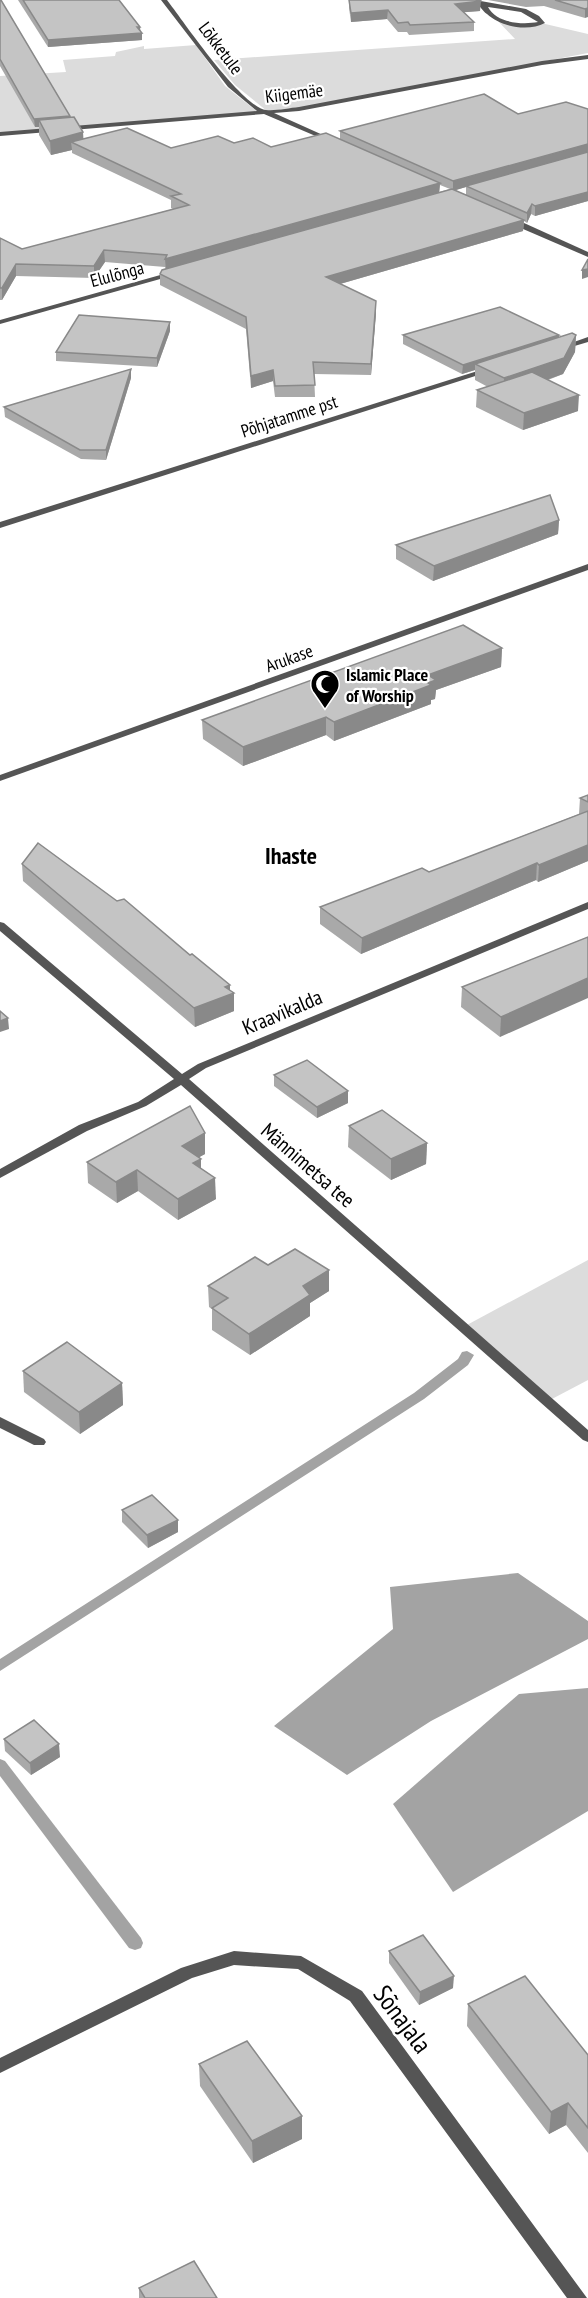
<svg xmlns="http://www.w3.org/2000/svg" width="588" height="2298" font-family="'PT Sans Narrow',sans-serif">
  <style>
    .green { fill: #dcdcdc }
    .water { fill: #a3a3a3 }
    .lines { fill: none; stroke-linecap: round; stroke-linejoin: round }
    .stream { fill: #a3a3a3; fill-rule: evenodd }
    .service { fill: #555; fill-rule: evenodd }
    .minor { fill: #555; fill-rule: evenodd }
    .wall { fill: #a9a9a9; fill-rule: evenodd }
    .shaded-wall { fill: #898989 }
    .building { fill: #c4c4c4; stroke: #898989; stroke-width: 1.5 }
    .labels { text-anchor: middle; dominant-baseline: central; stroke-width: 4.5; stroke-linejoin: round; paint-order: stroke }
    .far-street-label { font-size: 18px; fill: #000; stroke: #fff }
    .far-poi-label { font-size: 18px; font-weight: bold; fill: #000; stroke: #fff; text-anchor: start }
    .street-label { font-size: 21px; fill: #000; stroke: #fff }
    .quarter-label { font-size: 24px; font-weight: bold; fill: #000; stroke: #fff }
    .near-street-label { font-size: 26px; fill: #000; stroke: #fff }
  </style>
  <rect width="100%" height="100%" fill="#fff"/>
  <g class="green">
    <polygon points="498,21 518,25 541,23 588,34 588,53 299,108 267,111 235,85 214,60 515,39"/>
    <polygon points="196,45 225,86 258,112 0,134 0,76 66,72 63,60 115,56 116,52 144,46 144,49"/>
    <polygon points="588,1260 588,1380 550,1400 465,1326"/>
  </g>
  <g class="water">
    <polygon points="518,1573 588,1621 588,1639 431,1721 347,1775 274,1726 393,1629 390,1587"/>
    <polygon points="588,1688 588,1811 453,1892 393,1804 519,1694"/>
  </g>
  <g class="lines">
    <g class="stream">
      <polygon points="467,1351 474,1355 468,1365 424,1399 0,1671 0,1659 414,1393 458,1359 462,1352"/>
      <polygon points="0,1759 5,1761 141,1938 143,1943 141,1948 135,1950 129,1948 0,1776"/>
    </g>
    <polygon class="service" points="0,1417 44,1439 46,1442 44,1445 34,1445 0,1428"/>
    <g class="minor">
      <path d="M161,0H167C184,22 241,106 266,110C276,111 289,108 299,107L542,61L588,55V59L542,65L299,111L274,113L334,140L335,141L332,143L264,114L0,136V132L257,111L228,87Z"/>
      <path d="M475,0L526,9L539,16L545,23C528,32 501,27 487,14C482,11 479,4 475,0ZM488,7L521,12L538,22C522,25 496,23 488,7Z"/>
      <polygon points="507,218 513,218 588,252 588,257 507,222"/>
      <polygon points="171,272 178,274 0,324 0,320"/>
      <polygon points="588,337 588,342 561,350 557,348"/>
      <polygon points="487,368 494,370 0,528 0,522"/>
      <polygon points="588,564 588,570 0,781 0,775"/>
      <polygon points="588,902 588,909 206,1068 189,1079 588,1430 588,1442 583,1440 181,1085 146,1106 87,1131 0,1178 0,1169 79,1125 138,1102 174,1079 0,931 0,922 4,923 182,1074 198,1064"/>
      <polygon points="234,1951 301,1956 362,1991 587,2298 567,2298 350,2001 298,1969 234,1965 192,1978 0,2073 0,2058 181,1968"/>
    </g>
  </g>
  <g class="wall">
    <path d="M0,0L70,118L83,132V139L171,148L234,143L271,147L340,139V131L518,114L588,109V201L535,216L531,214L527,223L524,221L523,231L340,284L376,313L371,375L314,374L315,397H275L273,381L251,388L246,329L160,285V274L166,269L165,267L105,262L94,278L16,276L2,300H0V238L22,249L173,209L171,208V200L72,153V150L51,155L39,135V127H35L0,66ZM440,185L450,189L439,192ZM466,187V195L455,190Z"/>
    <polygon points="18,0 119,0 140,27 142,40 48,47"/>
    <polygon points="349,0 480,11 464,12 474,22 474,31 409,35 407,32 398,32 387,19 351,22 349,8"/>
    <polygon points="488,0 588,0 585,18 544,6 526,7"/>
    <polygon points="170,331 157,367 56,361 56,352"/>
    <polygon points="403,335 559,337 576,335 575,352 563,374 548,380 578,411 523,430 476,407 477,390 488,387 475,380 475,370 462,374 403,344"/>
    <polygon points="131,378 106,460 81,459 5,417 4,407"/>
    <polygon points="559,520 558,534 433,581 396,559 396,545"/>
    <polygon points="502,648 501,667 436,690 435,699 431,700 431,704 334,741 326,735 243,766 203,739 202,720"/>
    <polygon points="588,795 588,861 538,882 536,880 361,954 320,924 320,907 429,872 579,814 580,798"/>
    <polygon points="22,864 190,955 230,985 230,991 234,1011 195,1027 23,881"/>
    <polygon points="588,937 500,1037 461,1007 462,987"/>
    <polygon points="274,1075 348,1091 348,1103 317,1118 274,1086"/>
    <polygon points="349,1126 427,1143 426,1164 391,1180 348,1147"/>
    <polygon points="205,1133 205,1154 199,1157 201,1159 201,1168 216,1199 178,1220 138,1191 117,1203 88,1183 87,1162"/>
    <polygon points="268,1265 329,1270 329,1291 310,1303 310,1316 250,1355 212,1330 212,1309 209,1307 208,1286"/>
    <polygon points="23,1371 122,1383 123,1405 80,1434 24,1392"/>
    <polygon points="122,1510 178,1532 148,1548 122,1522"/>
    <polygon points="4,1739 60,1757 31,1775 5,1751"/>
    <polygon points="389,1951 453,1988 419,2005 389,1963"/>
    <polygon points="468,2004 588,2055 588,2153 566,2125 549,2134 467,2026"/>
    <polygon points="199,2064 302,2139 253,2163 200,2086"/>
    <polygon points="139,2288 217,2298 139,2298"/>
  </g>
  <g class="shaded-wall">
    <polygon points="481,1 480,11 455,13 455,4"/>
    <polygon points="588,8 588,17 585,18 585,9"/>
    <polygon points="388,10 387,19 351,22 351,13"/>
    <polygon points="140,27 140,33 142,33 142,40 48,47 48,40"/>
    <polygon points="70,116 70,124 39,120 39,127 35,127 34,119"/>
    <polygon points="83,132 84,147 71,142 72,150 51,155 50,141"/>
    <polygon points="588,144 588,154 466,186 466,187 453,191 453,181"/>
    <polygon points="440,183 439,195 166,271 165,259"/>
    <polygon points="588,192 588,201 535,216 535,206"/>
    <polygon points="532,204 531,214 527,223 527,213"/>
    <polygon points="524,220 523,231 326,288 326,277"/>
    <polygon points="104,250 105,262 94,278 94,266"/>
    <polygon points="16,264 16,276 2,300 2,288"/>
    <polygon points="588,269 588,277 582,279 582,270"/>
    <polygon points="376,301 376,313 371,375 371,364"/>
    <polygon points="170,322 170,331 157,367 157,358"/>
    <polygon points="559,335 559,344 475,364 475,370 462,374 463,365"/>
    <polygon points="576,335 575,352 563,374 504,395 504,378"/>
    <polygon points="131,369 131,378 106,460 106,450"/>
    <polygon points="273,370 273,381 251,388 251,376"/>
    <polygon points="579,395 578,411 523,430 524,413"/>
    <polygon points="559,520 558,534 433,581 434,566"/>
    <polygon points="502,648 501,667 436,690 435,699 431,700 431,704 334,741 334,722 428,675"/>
    <polygon points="326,717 326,735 243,766 243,747"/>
    <polygon points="588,845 588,861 538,882 539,865"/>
    <polygon points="537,863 536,880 361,954 362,938"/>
    <polygon points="588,978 588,998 500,1037 501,1017"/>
    <polygon points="230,985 230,995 234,993 234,1011 195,1027 194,1008 225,987"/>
    <polygon points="8,1018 9,1029 0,1032 0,1021"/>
    <polygon points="348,1091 348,1103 317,1118 317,1107"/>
    <polygon points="205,1133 205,1154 182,1167 182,1146"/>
    <polygon points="427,1143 426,1164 391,1180 391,1159"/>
    <polygon points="201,1159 201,1180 193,1163"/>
    <polygon points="137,1170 138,1191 117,1203 116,1182"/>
    <polygon points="215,1178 216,1199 178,1220 178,1199"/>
    <polygon points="329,1270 329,1291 310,1303 310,1316 250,1355 249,1334 303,1286"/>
    <polygon points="122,1383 123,1405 80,1434 79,1412"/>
    <polygon points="178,1520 178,1532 148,1548 147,1535"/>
    <polygon points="59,1744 60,1757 31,1775 30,1763"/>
    <polygon points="454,1976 453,1988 419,2005 420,1992"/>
    <polygon points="568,2103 566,2125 549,2134 551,2112"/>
    <polygon points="302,2116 302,2139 253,2163 252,2141"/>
  </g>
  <g class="building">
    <polygon points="0,0 1,0 70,116 34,119 0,59"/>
    <polygon points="23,0 119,0 140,27 137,27 142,33 48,40"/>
    <polygon points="349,0 480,0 481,1 455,4 474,22 410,25 408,22 398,23 388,10 351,13"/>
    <polygon points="555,0 588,0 588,8 585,9"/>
    <polygon points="484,94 518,114 566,102 588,109 588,144 453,181 340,131"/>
    <polygon points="74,117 83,132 50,141 39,120"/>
    <polygon points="127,128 171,148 218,136 234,143 253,138 271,147 326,133 440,183 165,259 167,255 104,250 94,266 16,264 2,288 0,288 0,238 22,249 189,205 171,196 181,194 71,142"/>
    <polygon points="588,152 588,192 535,206 532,204 527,213 466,186"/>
    <polygon points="452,189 524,220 326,277 376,301 371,364 313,362 315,385 275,386 273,370 251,376 246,317 160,274 162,270"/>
    <polygon points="588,259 588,269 582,270"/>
    <polygon points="500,307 559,335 463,365 403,335"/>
    <polygon points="79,315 170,322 157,358 56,352"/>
    <polygon points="572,333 576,335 564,358 504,378 475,364"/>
    <polygon points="131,369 106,450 80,450 4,407"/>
    <polygon points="532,372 579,395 524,413 477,390"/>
    <polygon points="550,495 559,520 434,566 396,545"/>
    <polygon points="463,625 502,648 428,675 436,680 428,683 431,685 334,722 326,717 243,747 202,720"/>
    <polygon points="588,795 588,802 580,798"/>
    <polygon points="588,811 588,845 539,865 537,863 362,938 320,907 422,868 429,872"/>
    <polygon points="38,843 117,901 124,899 190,955 192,954 230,985 225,987 234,993 194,1008 22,864"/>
    <polygon points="588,937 588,978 501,1017 462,987"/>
    <polygon points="0,1011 8,1018 0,1021"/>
    <polygon points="307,1060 348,1091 317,1107 274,1075"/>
    <polygon points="190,1106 205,1133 182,1146 201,1159 193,1163 215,1178 178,1199 137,1170 116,1182 87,1162"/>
    <polygon points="382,1110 427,1143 391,1159 349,1126"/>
    <polygon points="295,1249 329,1270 303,1286 310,1295 249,1334 212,1308 228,1298 208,1286 255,1257 268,1265"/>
    <polygon points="67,1342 122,1383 79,1412 23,1371"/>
    <polygon points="152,1495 178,1520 147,1535 122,1510"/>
    <polygon points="34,1720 59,1744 30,1763 4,1739"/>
    <polygon points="423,1935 454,1976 420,1992 389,1951"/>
    <polygon points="525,1976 588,2055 588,2128 568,2103 551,2112 468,2004"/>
    <polygon points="247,2041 302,2116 252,2141 199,2064"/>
    <polygon points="194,2261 217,2298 145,2298 139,2288"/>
  </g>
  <defs>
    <g id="mosque-pin" transform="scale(1.5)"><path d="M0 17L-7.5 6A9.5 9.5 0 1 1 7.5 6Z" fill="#000" stroke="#fff"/><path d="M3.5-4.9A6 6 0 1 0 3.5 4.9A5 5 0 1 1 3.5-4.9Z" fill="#fff"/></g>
  </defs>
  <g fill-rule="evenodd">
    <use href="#mosque-pin" x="325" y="684"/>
  </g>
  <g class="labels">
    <g class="far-street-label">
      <text transform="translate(221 48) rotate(53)">Lõkketule</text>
      <text transform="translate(294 93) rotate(-7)">Kiigemäe</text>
      <text transform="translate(117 274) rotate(-15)">Elulõnga</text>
      <text transform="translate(289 416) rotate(-18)">Põhjatamme pst</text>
      <text transform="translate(289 658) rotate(-20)">Arukase</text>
    </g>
    <g class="far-poi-label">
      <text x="346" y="674">Islamic Place<tspan x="346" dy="21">of Worship</tspan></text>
    </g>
    <g class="street-label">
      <text transform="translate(282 1012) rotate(-23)">Kraavikalda</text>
      <text transform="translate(308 1165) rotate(41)">Männimetsa tee</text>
    </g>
    <g class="quarter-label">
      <text x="291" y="855">Ihaste</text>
    </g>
    <g class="near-street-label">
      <text transform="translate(403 2019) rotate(53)">Sõnajala</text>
    </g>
  </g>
</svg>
